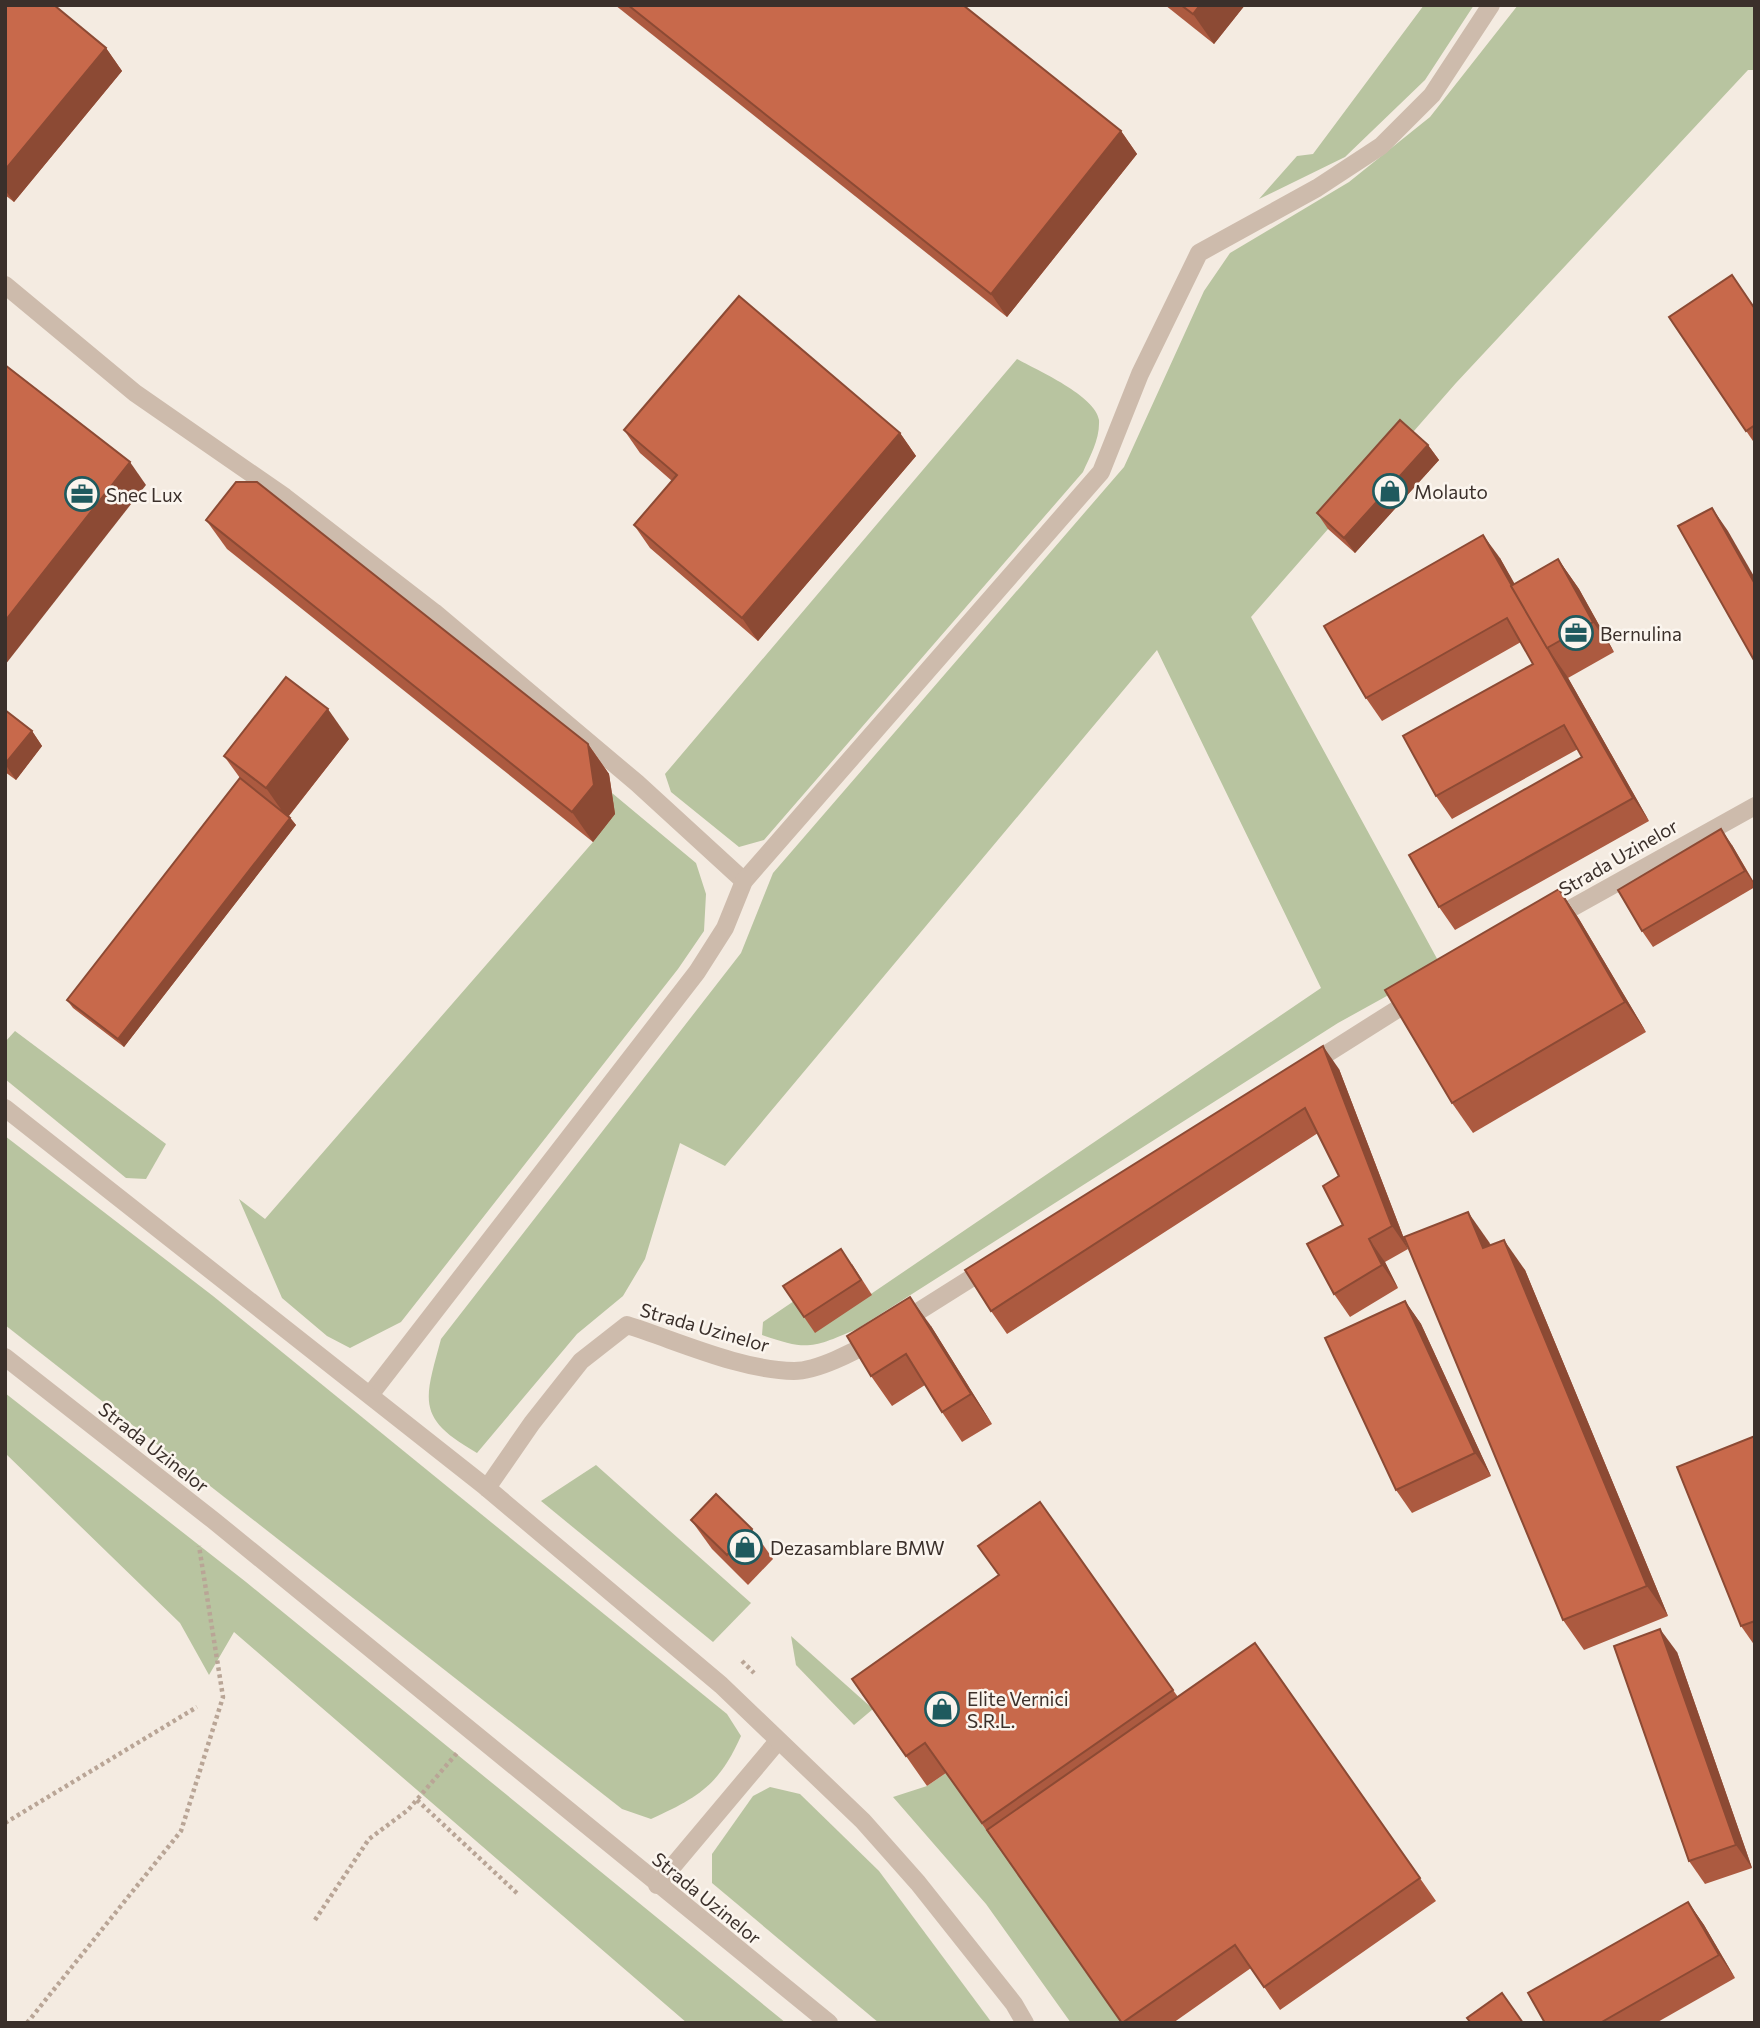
<svg xmlns="http://www.w3.org/2000/svg" width="1760" height="2028" font-family="Commissioner,sans-serif">
  <style>
    .green { fill: #b8c4a0 }
    .lines { fill: none; stroke-linecap: round; stroke-linejoin: round }
    .path { stroke: #b9a596; stroke-width: 4.5; stroke-dasharray: 3.5 3.5; stroke-linecap: butt }
    .service { stroke: #cdbbac; stroke-width: 18 }
    .minor { stroke: #cdbbac; stroke-width: 18 }
    .tertiary { stroke: #cdbbac; stroke-width: 18 }
    .wall { fill: #ac5a40 }
    .shaded-wall { fill: #8c4a34 }
    .building { fill: #c8694b; stroke: #8c4a34; stroke-width: 2 }
    .labels { text-anchor: middle; dominant-baseline: central; stroke-width: 5; stroke-linejoin: round; paint-order: stroke }
    .poi-label { font-size: 19px; fill: #3b302b; stroke: #fbf5ee; text-anchor: start }
    .street-label { font-size: 19px; fill: #3b302b; stroke: #fbf5ee }
  </style>
  <rect width="100%" height="100%" fill="#f4ebe1"/>
  <g class="green">
    <polygon points="1424,5 1474,5 1425,80 1345,157 1259,199 1297,156 1313,154"/>
    <path d="M1518,5H1755V70H1748L1456,383L1251,617L1441,966L1338,1023L857,1329C812,1348 808,1351 762,1335L763,1322L794,1301L815,1332L1321,988L1157,650L725,1166L680,1143L645,1259L623,1296L577,1334L477,1453C416,1418 424,1402 441,1339L741,953L773,873L1124,467L1204,291L1230,253L1349,182L1430,117Z"/>
    <path d="M1017,359C1037,370 1096,396 1099,420C1100,439 1090,456 1083,472L764,840L739,847L671,792L665,774Z"/>
    <polygon points="612,793 696,863 706,894 704,931 678,969 401,1322 350,1348 327,1336 282,1298 239,1199 265,1219 593,842"/>
    <polygon points="15,1031 166,1144 146,1179 126,1178 5,1079 5,1042"/>
    <path d="M5,1136L213,1296L727,1714L741,1736C719,1785 699,1797 651,1819L622,1809L5,1325Z"/>
    <polygon points="5,1393 246,1582 786,2023 687,2023 234,1632 209,1675 180,1623 5,1453"/>
    <polygon points="596,1465 751,1603 713,1642 541,1501"/>
    <polygon points="791,1636 873,1709 854,1725 796,1665"/>
    <polygon points="946,1773 1122,2023 1071,2023 986,1904 893,1797 927,1786"/>
    <polygon points="770,1787 800,1794 879,1871 992,2023 879,2023 712,1883 712,1854 753,1796"/>
  </g>
  <g class="lines">
    <g class="path">
      <polyline points="742,1661 754,1673"/>
      <polyline points="417,1800 519,1895"/>
      <polyline points="5,1823 197,1707"/>
      <polyline points="315,1920 369,1839 408,1810 457,1753"/>
      <polyline points="27,2023 181,1831 223,1697 199,1546"/>
    </g>
    <g class="service">
      <polyline points="5,285 135,393 285,497 434,612 637,783 744,881"/>
      <polyline points="1552,919 1755,806"/>
      <polyline points="1309,1065 1415,998"/>
      <polyline points="900,1323 989,1267"/>
      <polyline points="370,1395 697,972 725,928 744,881 1101,472 1140,374 1199,253 1317,188 1381,146 1432,95 1491,5"/>
      <path d="M487,1488L532,1423L581,1361L627,1325C678,1341 740,1370 794,1371C817,1371 854,1352 874,1340"/>
      <polyline points="657,1885 778,1741"/>
    </g>
    <polyline class="minor" points="5,1108 487,1488 721,1685 863,1821 918,1883 1014,2004 1025,2023"/>
    <polyline class="tertiary" points="5,1357 213,1520 829,2023"/>
  </g>
  <g class="wall">
    <polygon points="5,5 106,48 122,71 14,202 5,195"/>
    <polygon points="615,5 963,5 1121,131 1137,154 1007,317"/>
    <polygon points="1165,5 1245,5 1214,44"/>
    <polygon points="1755,308 1755,444 1669,317"/>
    <polygon points="624,430 900,433 916,456 758,641 650,548 634,525 672,481 640,453"/>
    <polygon points="1428,445 1439,460 1355,553 1328,529 1317,513"/>
    <polygon points="206,520 588,744 609,774 615,814 593,842 227,549"/>
    <polygon points="1500,558 1514,584 1558,559 1579,589 1614,652 1568,678 1567,676 1649,821 1455,930 1439,907 1582,757 1578,749 1452,819 1436,796 1533,664 1521,642 1382,721 1366,698"/>
    <polygon points="5,710 32,731 42,746 16,780 5,772"/>
    <polygon points="349,739 289,816 296,825 124,1047 73,1008 67,1000 240,778 224,756"/>
    <polygon points="1732,845 1755,884 1755,887 1653,947 1642,931"/>
    <polygon points="1559,889 1579,919 1646,1032 1473,1133 1452,1103"/>
    <polygon points="1339,1069 1408,1249 1385,1262 1398,1288 1350,1317 1334,1294 1343,1225 1339,1176 1318,1133 1007,1334 991,1311"/>
    <polygon points="1489,1242 1491,1245 1525,1270 1668,1616 1584,1650 1563,1620"/>
    <polygon points="852,1264 872,1295 815,1333 804,1317"/>
    <polygon points="1405,1301 1421,1324 1491,1476 1412,1513 1396,1490"/>
    <polygon points="931,1326 992,1424 962,1442 942,1412 925,1385 892,1406 871,1376"/>
    <polygon points="1755,1436 1755,1646 1741,1626"/>
    <polygon points="691,1520 752,1529 773,1559 748,1585 712,1549"/>
    <polygon points="1255,1643 1436,1901 1280,2010 1251,1968 1173,2023 1122,2023 946,1773 927,1786 852,1679 1173,1690 1178,1697"/>
    <polygon points="1677,1652 1752,1868 1705,1884 1689,1861"/>
    <polygon points="1688,1902 1704,1925 1735,1978 1656,2023 1545,2023"/>
  </g>
  <g class="shaded-wall">
    <polygon points="1200,5 1245,5 1214,44 1193,14"/>
    <polygon points="106,48 122,71 14,202 5,190 5,170"/>
    <polygon points="1121,131 1137,154 1007,317 991,294"/>
    <polygon points="900,433 916,456 758,641 742,618"/>
    <polygon points="1428,445 1439,460 1355,553 1344,538"/>
    <polygon points="130,462 146,485 5,665 5,621"/>
    <polygon points="1712,508 1728,531 1755,578 1755,584"/>
    <polygon points="1483,535 1500,558 1550,646 1547,648"/>
    <polygon points="1558,559 1579,589 1614,652 1593,622"/>
    <polygon points="1551,653 1567,676 1649,821 1633,798"/>
    <polygon points="328,709 349,739 287,818 266,788"/>
    <polygon points="32,731 42,746 16,780 5,764"/>
    <polygon points="588,744 609,774 615,814 593,842 572,812"/>
    <polygon points="290,818 296,825 124,1047 118,1039"/>
    <polygon points="1721,829 1732,845 1755,885 1745,871"/>
    <polygon points="1559,889 1579,919 1646,1032 1625,1002"/>
    <polygon points="1323,1046 1339,1069 1408,1249 1392,1226"/>
    <polygon points="1468,1212 1489,1242 1504,1278 1483,1248"/>
    <polygon points="1369,1239 1385,1262 1398,1288 1382,1265"/>
    <polygon points="1504,1240 1525,1270 1668,1616 1647,1586"/>
    <polygon points="910,1297 931,1326 992,1424 971,1394"/>
    <polygon points="1405,1301 1421,1324 1491,1476 1475,1453"/>
    <polygon points="1660,1629 1677,1652 1752,1868 1736,1845"/>
    <polygon points="1688,1902 1704,1925 1735,1978 1719,1955"/>
  </g>
  <g class="building">
    <polygon points="5,5 54,5 106,48 5,170"/>
    <polygon points="628,5 963,5 1121,131 991,294"/>
    <polygon points="1181,5 1200,5 1193,14"/>
    <polygon points="1732,275 1755,309 1755,425 1746,431 1669,317"/>
    <polygon points="739,296 900,433 742,618 634,525 677,475 624,430"/>
    <polygon points="5,365 130,462 5,621"/>
    <polygon points="1400,420 1428,445 1344,538 1317,513"/>
    <polygon points="236,482 257,482 588,744 594,785 572,812 206,520"/>
    <polygon points="1712,508 1755,584 1755,662 1678,526"/>
    <polygon points="1483,535 1633,798 1439,907 1409,855 1582,757 1564,725 1436,796 1403,736 1533,664 1507,618 1366,698 1324,626"/>
    <polygon points="1558,559 1593,622 1547,648 1511,586"/>
    <polygon points="286,677 328,709 266,788 224,756"/>
    <polygon points="5,710 32,731 5,764"/>
    <polygon points="240,778 290,818 118,1039 67,1000"/>
    <polygon points="1721,829 1745,871 1642,931 1618,890"/>
    <polygon points="1559,889 1625,1002 1452,1103 1385,990"/>
    <polygon points="1323,1046 1392,1226 1369,1239 1382,1265 1334,1294 1307,1244 1343,1225 1323,1186 1339,1176 1305,1108 991,1311 965,1270"/>
    <polygon points="1468,1212 1483,1248 1504,1240 1647,1586 1563,1620 1404,1237"/>
    <polygon points="841,1249 861,1280 804,1317 783,1286"/>
    <polygon points="910,1297 971,1394 942,1412 906,1354 871,1376 847,1336"/>
    <polygon points="1405,1301 1475,1453 1396,1490 1325,1338"/>
    <polygon points="1755,1436 1755,1621 1741,1626 1677,1467"/>
    <polygon points="716,1494 752,1529 727,1555 691,1520"/>
    <polygon points="1040,1502 1173,1690 982,1823 925,1743 906,1756 852,1679 999,1575 978,1546"/>
    <polygon points="1660,1629 1736,1845 1689,1861 1614,1646"/>
    <polygon points="1255,1643 1420,1878 1264,1987 1235,1945 1122,2023 987,1830"/>
    <polygon points="1688,1902 1719,1955 1600,2023 1545,2023 1528,1993"/>
    <polygon points="1502,1993 1523,2023 1471,2023 1467,2018"/>
  </g>
  <defs>
    <g id="shop-ring" transform="scale(1.75)"><circle r="9.5" fill="#fbf5ee" stroke="#1f5a5e" stroke-width="1.5"/><path d="M-5-2.5h2.3a2.7 3.5 0 0 1 5.4 0H5L5.5 6h-11ZM-1.5-2.5h3a1.5 2.3 0 0 0-3 0Z" fill="#1f5a5e"/></g>
    <g id="office-ring" transform="scale(1.75)"><circle r="9.5" fill="#fbf5ee" stroke="#1f5a5e" stroke-width="1.5"/><path d="M-6-3h4V-5.5h4V-3h4V5H-6ZM-1-4.5V-3h2v-1.5ZM-6 0V1H6V0Z" fill="#1f5a5e"/></g>
  </defs>
  <g fill-rule="evenodd">
    <use href="#shop-ring" x="1390" y="491"/>
    <use href="#office-ring" x="82" y="494"/>
    <use href="#office-ring" x="1576" y="633"/>
    <use href="#shop-ring" x="745" y="1547"/>
    <use href="#shop-ring" x="942" y="1709"/>
  </g>
  <g class="labels">
    <g class="poi-label">
      <text x="1414" y="491">Molauto</text>
      <text x="106" y="494">Snec Lux</text>
      <text x="1600" y="633">Bernulina</text>
      <text x="770" y="1547">Dezasamblare BMW</text>
      <text x="967" y="1698">Elite Vernici<tspan x="967" dy="22">S.R.L.</tspan></text>
    </g>
    <g class="street-label">
      <text transform="translate(1618 857) rotate(-30)">Strada Uzinelor</text>
      <text transform="translate(705 1327) rotate(16)">Strada Uzinelor</text>
      <text transform="translate(154 1447) rotate(38)">Strada Uzinelor</text>
      <text transform="translate(707 1898) rotate(39)">Strada Uzinelor</text>
    </g>
  </g>
  <rect width="1760" height="2028" fill="none" stroke="#3b302b" stroke-width="14"/>
</svg>
